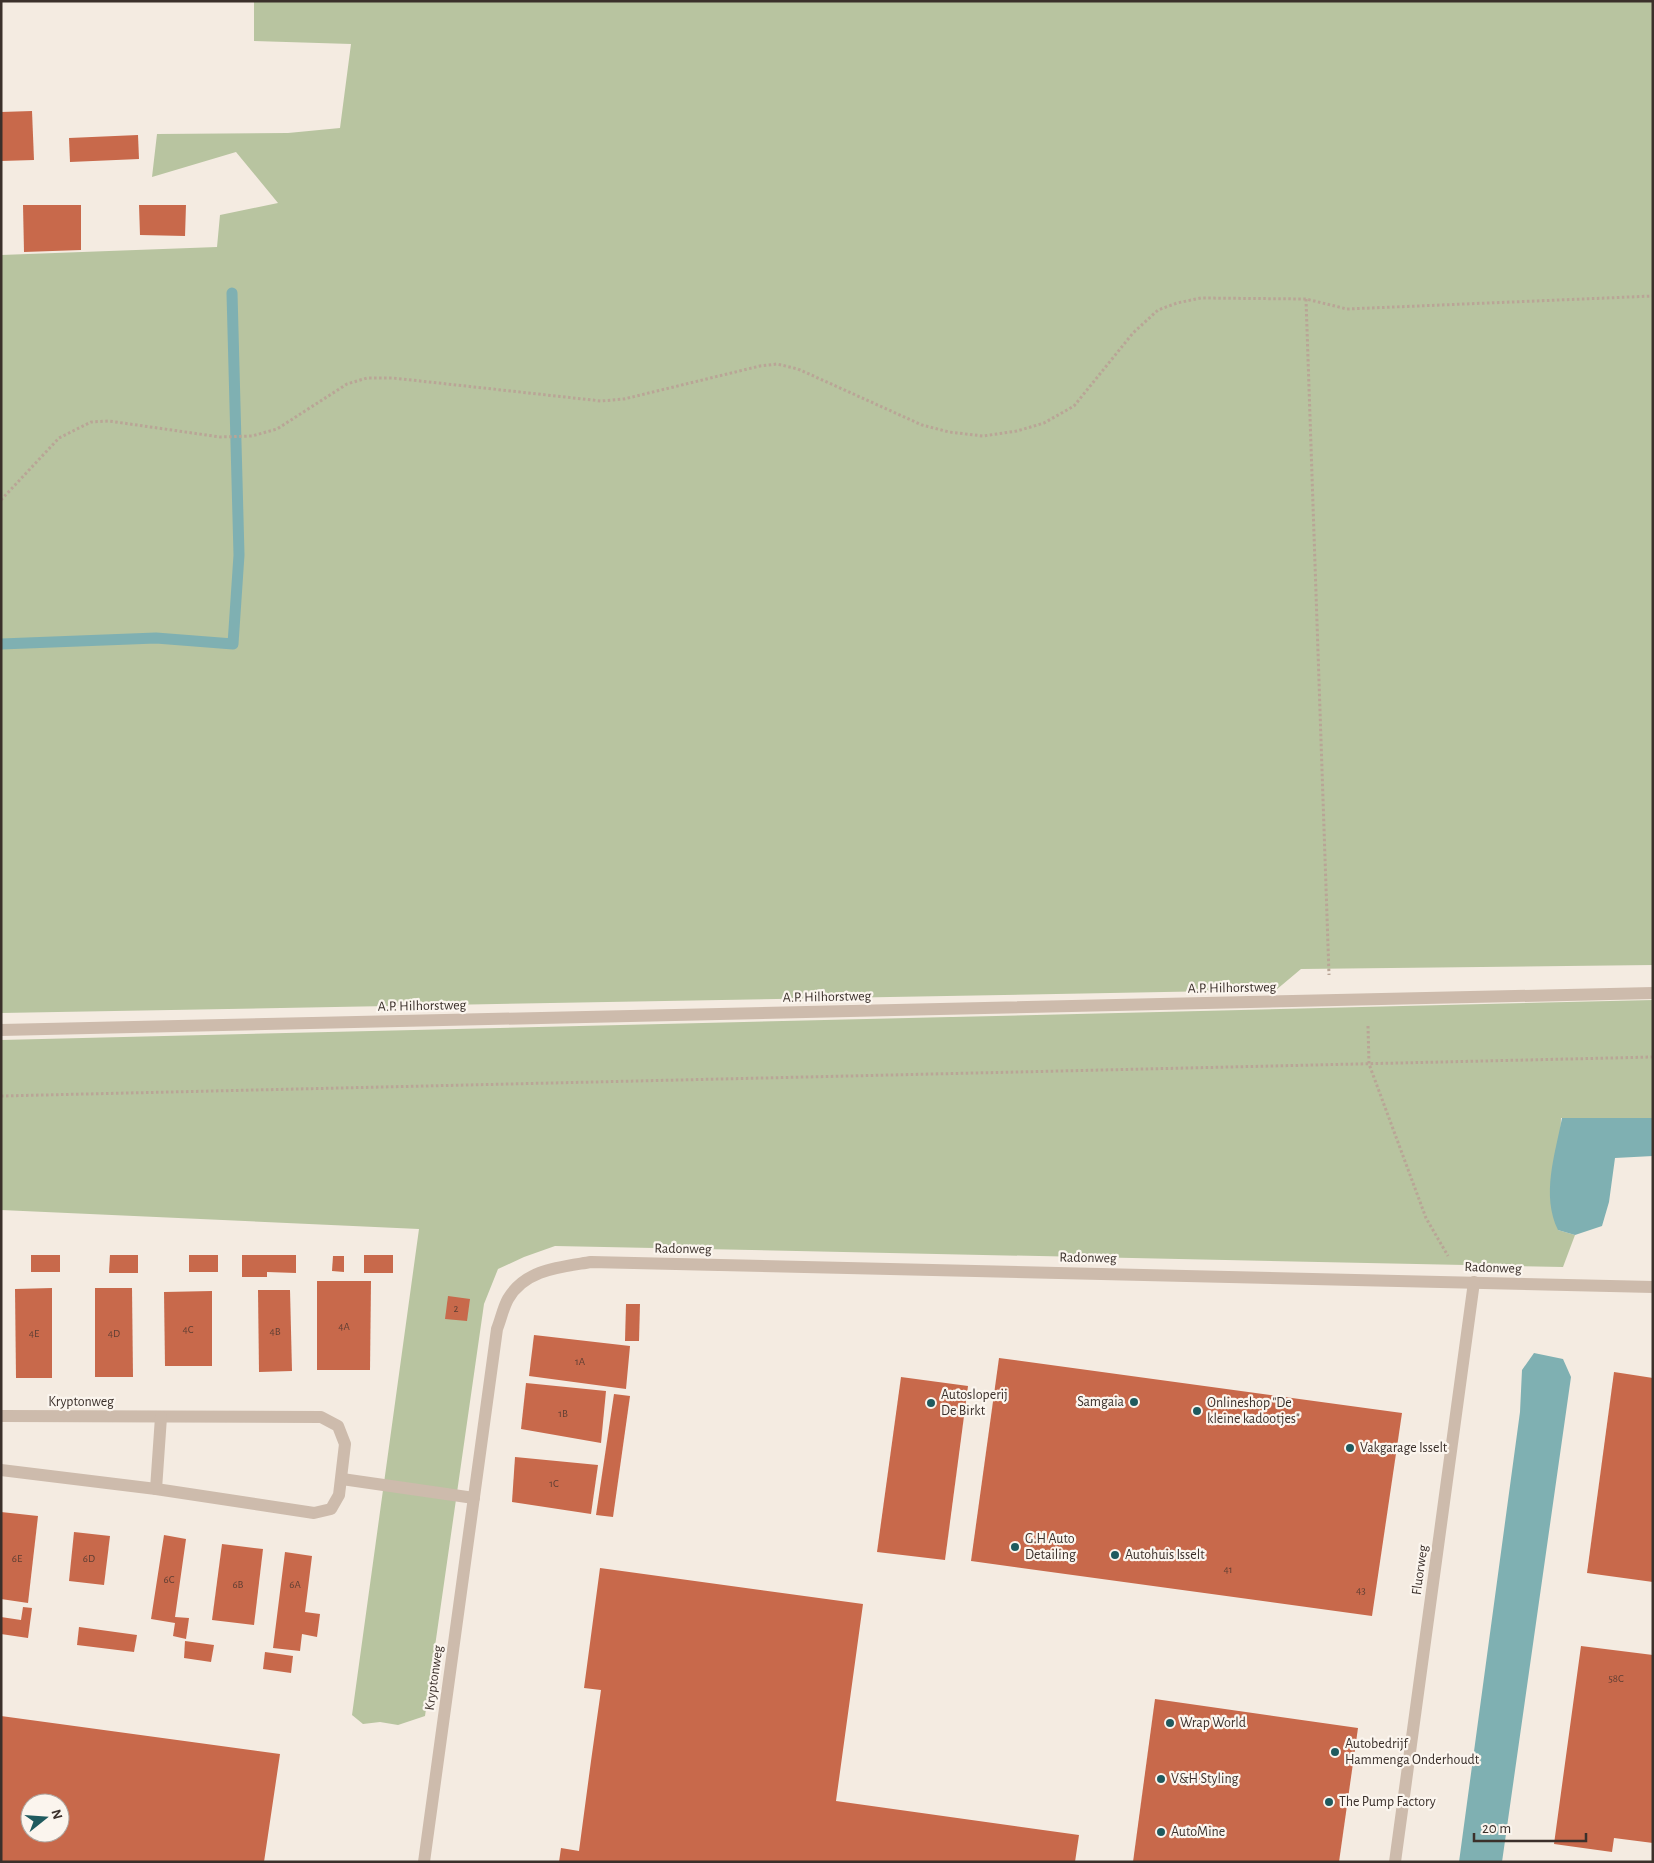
<svg xmlns="http://www.w3.org/2000/svg" width="1654" height="1863" font-family="'Alegreya Sans',sans-serif">
  <style>
    .green { fill: #b8c4a0 }
    .water { fill: #7fb0b2 }
    .lines { fill: none; stroke-linecap: round; stroke-linejoin: round }
    .stream { stroke: #7fb0b2; stroke-width: 11 }
    .building { fill: #c8694b; fill-rule: evenodd }
    .path { stroke: #b9a596; stroke-width: 3; stroke-dasharray: 2.5 2.5; stroke-linecap: butt }
    .minor { stroke: #cdbbac; stroke-width: 12 }
    .poi-dot { fill: #1f5a5e; stroke: #fbf5ee; stroke-width: 2 }
    .labels { text-anchor: middle; dominant-baseline: central; stroke-width: 4.5; stroke-linejoin: round; paint-order: stroke }
    .number-label { font-size: 11px; fill: #5e3e33 }
    .street-label { font-size: 14px; fill: #3b302b; stroke: #fbf5ee }
    .poi-label { font-size: 14px; fill: #3b302b; stroke: #fbf5ee; text-anchor: start }
  </style>
  <rect width="100%" height="100%" fill="#f4ebe1"/>
  <g class="green">
    <polygon points="254,1 1653,1 1653,965 1301,969 1276,990 1,1013 1,255 217,247 220,215 278,203 236,152 152,177 157,134 288,133 340,128 351,44 254,41"/>
    <polygon points="1653,1000 1653,1118 1561,1118 1558,1230 1575,1235 1563,1267 555,1246 524,1257 498,1269 484,1304 425,1716 398,1725 380,1722 363,1724 352,1715 419,1229 1,1210 1,1040"/>
  </g>
  <g class="water">
    <path d="M1562,1118H1653V1156L1615,1158L1609,1202L1602,1226L1575,1235L1558,1230C1541,1195 1555,1155 1562,1118Z"/>
    <polygon points="1534,1353 1563,1359 1571,1377 1502,1862 1459,1862 1520,1412 1522,1370"/>
  </g>
  <g class="lines">
    <polyline class="stream" points="1,644 156,638 233,644 239,555 232,293"/>
  </g>
  <g class="building">
    <polygon points="32,111 34,160 1,161 1,112"/>
    <polygon points="138,135 139,159 70,162 69,138"/>
    <polygon points="23,205 81,205 81,250 24,252"/>
    <polygon points="139,205 186,205 185,236 140,235"/>
    <rect x="31" y="1255" width="29" height="17"/>
    <polygon points="110,1255 138,1255 138,1273 109,1273"/>
    <rect x="189" y="1255" width="29" height="17"/>
    <polygon points="242,1255 296,1255 296,1273 267,1272 267,1277 242,1277"/>
    <rect x="364" y="1255" width="29" height="18"/>
    <polygon points="333,1256 344,1256 344,1272 332,1271"/>
    <polygon points="317,1281 371,1281 370,1370 317,1370"/>
    <polygon points="52,1288 52,1378 16,1378 15,1289"/>
    <polygon points="95,1288 132,1288 133,1377 95,1377"/>
    <polygon points="258,1290 290,1290 292,1371 259,1372"/>
    <polygon points="212,1291 212,1366 165,1366 164,1292"/>
    <polygon points="448,1296 470,1299 467,1321 445,1319"/>
    <polygon points="626,1304 640,1304 639,1341 625,1341"/>
    <polygon points="534,1335 630,1346 626,1389 529,1376"/>
    <polygon points="999,1358 1402,1413 1372,1616 971,1561"/>
    <polygon points="1614,1372 1653,1378 1653,1582 1587,1573"/>
    <polygon points="901,1377 968,1386 945,1560 877,1552"/>
    <polygon points="526,1383 606,1391 601,1443 521,1429"/>
    <polygon points="614,1394 630,1396 613,1517 596,1515"/>
    <polygon points="515,1457 598,1465 591,1514 512,1502"/>
    <polygon points="1,1512 38,1516 28,1603 1,1599"/>
    <polygon points="74,1532 110,1536 104,1585 69,1581"/>
    <polygon points="164,1535 186,1539 175,1617 189,1618 186,1639 173,1636 175,1623 151,1619"/>
    <polygon points="222,1544 263,1549 254,1625 212,1620"/>
    <polygon points="285,1552 312,1556 305,1612 320,1614 317,1637 302,1634 300,1651 273,1648"/>
    <polygon points="600,1568 863,1604 836,1801 1079,1835 1075,1862 559,1862 561,1848 579,1851 591,1761 601,1690 584,1688"/>
    <polygon points="23,1607 32,1608 28,1638 1,1634 1,1617 21,1620"/>
    <polygon points="79,1627 137,1635 134,1652 77,1645"/>
    <polygon points="185,1641 214,1645 211,1662 184,1658"/>
    <polygon points="1581,1646 1653,1655 1653,1843 1614,1838 1612,1852 1554,1844"/>
    <polygon points="265,1652 293,1656 291,1673 263,1669"/>
    <polygon points="1155,1699 1358,1728 1339,1862 1133,1862"/>
    <path d="M1,1716L280,1754L264,1862H1ZM30,1803H60V1833H30Z"/>
  </g>
  <g class="lines">
    <g class="path">
      <polyline points="1306,299 1329,975"/>
      <polyline points="1,500 59,438 91,422 109,421 220,437 252,436 277,429 347,384 367,378 393,378 601,401 624,399 760,366 777,364 798,369 922,425 949,432 983,436 1017,431 1044,423 1074,406 1133,333 1158,310 1177,303 1201,298 1306,299 1347,309 1653,296"/>
      <polyline points="1368,1026 1369,1064 1426,1218 1448,1256"/>
      <polyline points="1,1096 1653,1057"/>
    </g>
    <g class="minor">
      <polyline points="1,1030 1653,993"/>
      <polyline points="1,1416 321,1417 338,1426 345,1444 339,1495 331,1509 314,1513 156,1489 1,1470"/>
      <polyline points="342,1479 474,1498"/>
      <polyline points="156,1489 161,1417"/>
      <path d="M424,1862L497,1329C501,1319 503,1308 508,1299C525,1269 561,1267 591,1262L1653,1287"/>
      <polyline points="1395,1862 1474,1282"/>
    </g>
  </g>
  <g class="poi-dot">
    <circle cx="1134" cy="1402" r="5"/>
    <circle cx="931" cy="1403" r="5"/>
    <circle cx="1197" cy="1411" r="5"/>
    <circle cx="1350" cy="1448" r="5"/>
    <circle cx="1015" cy="1547" r="5"/>
    <circle cx="1115" cy="1555" r="5"/>
    <circle cx="1170" cy="1723" r="5"/>
    <circle cx="1335" cy="1752" r="5"/>
    <circle cx="1161" cy="1779" r="5"/>
    <circle cx="1329" cy="1802" r="5"/>
    <circle cx="1161" cy="1832" r="5"/>
  </g>
  <g class="labels">
    <g class="number-label">
      <text x="456" y="1308">2</text>
      <text x="344" y="1326">4A</text>
      <text x="188" y="1329">4C</text>
      <text x="275" y="1331">4B</text>
      <text x="34" y="1333">4E</text>
      <text x="114" y="1333">4D</text>
      <text x="580" y="1361">1A</text>
      <text x="563" y="1413">1B</text>
      <text x="554" y="1483">1C</text>
      <text x="17" y="1558">6E</text>
      <text x="89" y="1558">6D</text>
      <text x="1228" y="1569">41</text>
      <text x="169" y="1579">6C</text>
      <text x="238" y="1584">6B</text>
      <text x="295" y="1584">6A</text>
      <text x="1361" y="1590">43</text>
      <text x="1616" y="1678">58C</text>
    </g>
    <g class="street-label">
      <text transform="translate(1232 988) rotate(-1)">A.P. Hilhorstweg</text>
      <text transform="translate(827 997) rotate(-1)">A.P. Hilhorstweg</text>
      <text transform="translate(422 1006) rotate(-1)">A.P. Hilhorstweg</text>
      <text transform="translate(683 1249) rotate(1)">Radonweg</text>
      <text transform="translate(1088 1258) rotate(1)">Radonweg</text>
      <text transform="translate(1493 1268) rotate(2)">Radonweg</text>
      <text x="81" y="1402">Kryptonweg</text>
      <text transform="translate(1420 1570) rotate(-82)">Fluorweg</text>
      <text transform="translate(434 1678) rotate(-82)">Kryptonweg</text>
    </g>
    <g class="poi-label">
      <text x="941" y="1395">Autosloperij<tspan x="941" dy="16">De Birkt</tspan></text>
      <text x="1124" y="1402" text-anchor="end">Samgaia</text>
      <text x="1207" y="1403">Onlineshop "De<tspan x="1207" dy="16">kleine kadootjes"</tspan></text>
      <text x="1360" y="1448">Vakgarage Isselt</text>
      <text x="1025" y="1539">G.H Auto<tspan x="1025" dy="16">Detailing</tspan></text>
      <text x="1125" y="1555">Autohuis Isselt</text>
      <text x="1180" y="1723">Wrap World</text>
      <text x="1345" y="1744">Autobedrijf<tspan x="1345" dy="16">Hammenga Onderhoudt</tspan></text>
      <text x="1171" y="1779">V&amp;H Styling</text>
      <text x="1339" y="1802">The Pump Factory</text>
      <text x="1171" y="1832">AutoMine</text>
    </g>
  </g>
  <rect width="1654" height="1863" fill="none" stroke="#3b302b" stroke-width="5"/>
  <g transform="translate(45 1818) rotate(73)"><circle r="24" fill="#fbf5ee" stroke="#aea6a0"/>
  <path d="M0-4L9 19L0 12L-9 19Z" fill="#1f5a5e"/>
  <text y="-8" font-size="14" font-weight="bold" text-anchor="middle" fill="#3b302b">N</text>
  </g>
  <path d="M1474 1833v8h112v-8" fill="none" stroke="#3b302b" stroke-width="2.5"/>
  <text x="1482" y="1833" font-size="15" fill="#3b302b" stroke="#fbf5ee" stroke-width="4" paint-order="stroke">20 m</text>
</svg>
